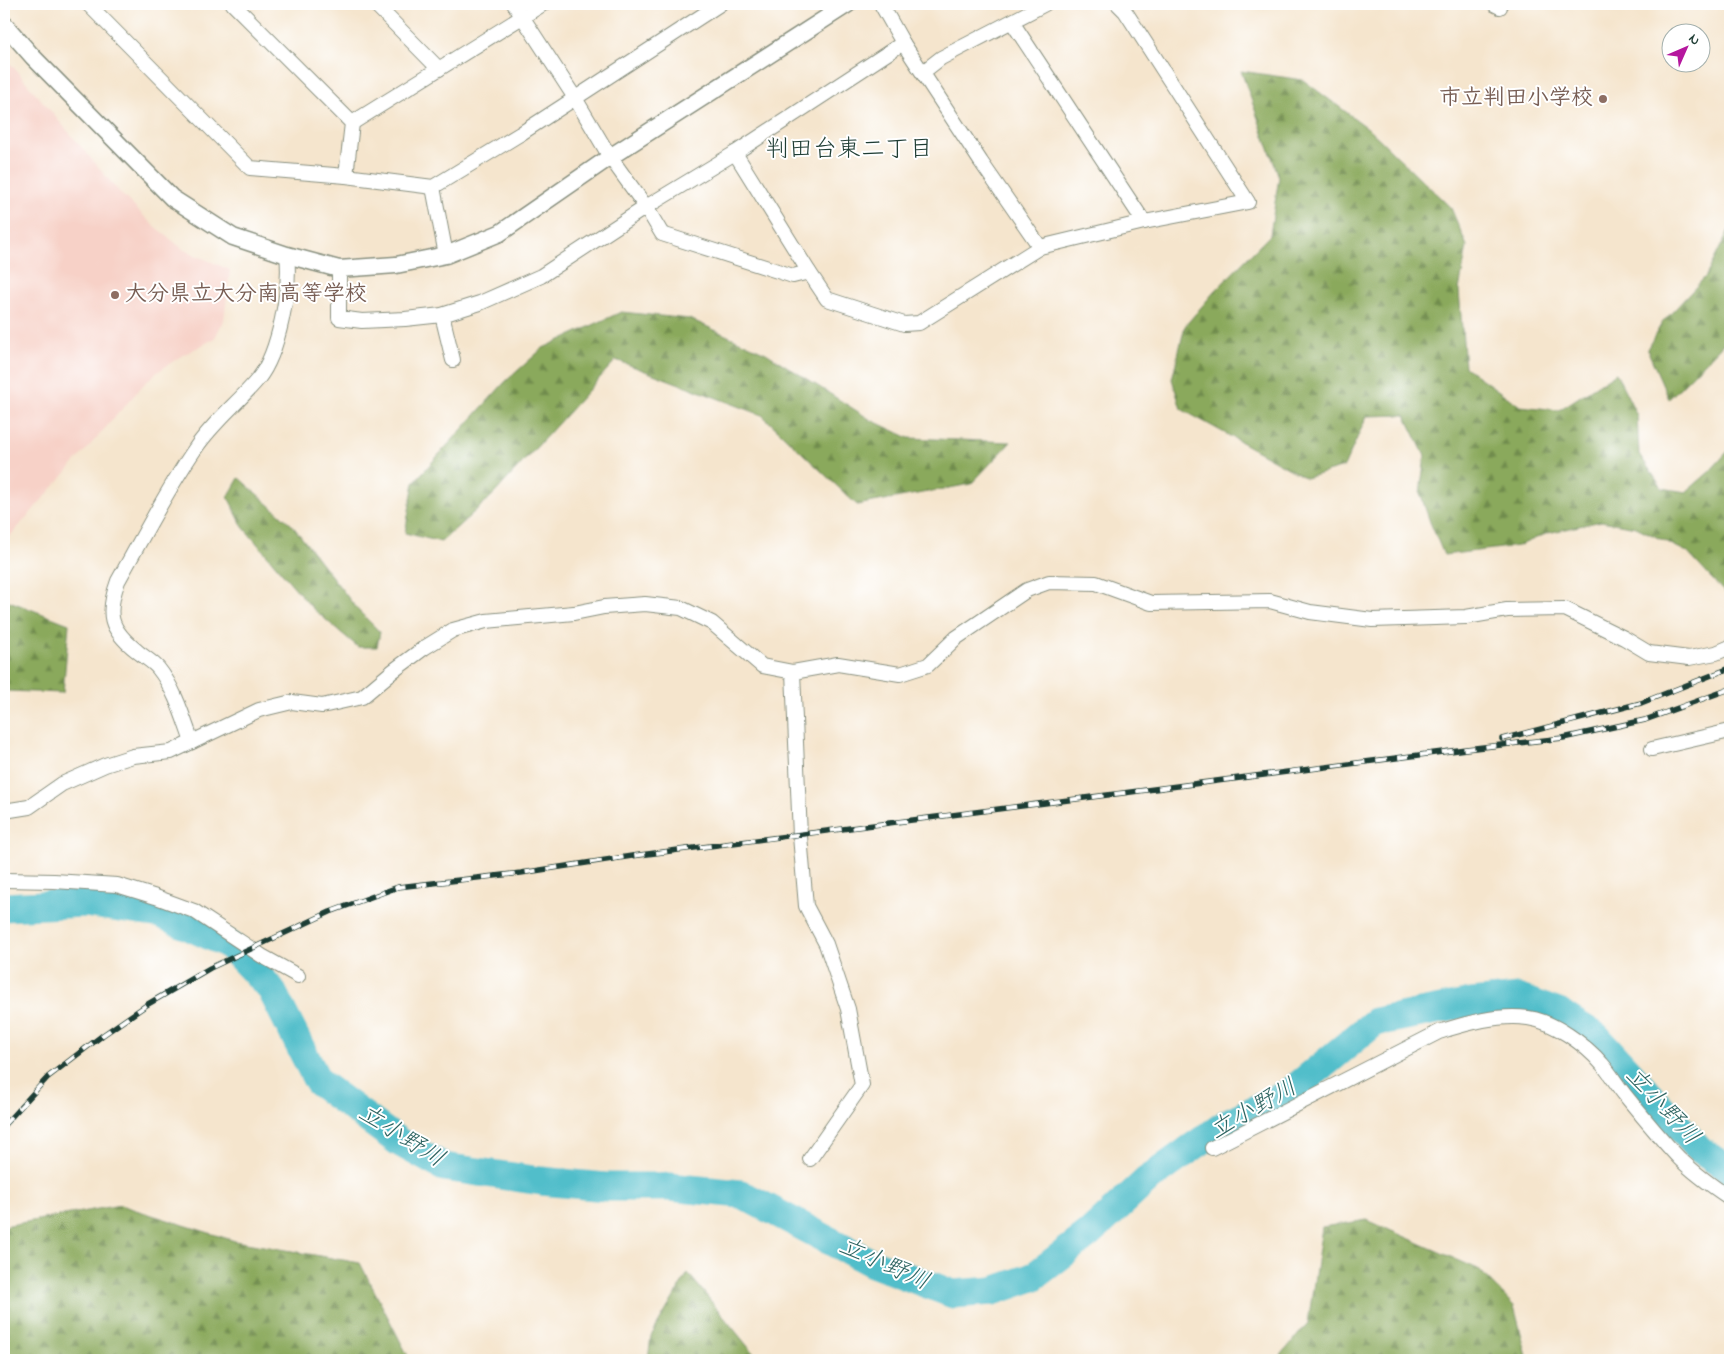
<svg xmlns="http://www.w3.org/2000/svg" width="1734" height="1364" font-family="'Indie Flower','Klee One',sans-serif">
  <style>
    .built { fill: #f7d1c7 }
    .forest { fill: url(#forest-firs); stroke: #547348 }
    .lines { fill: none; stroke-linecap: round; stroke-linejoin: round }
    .river { stroke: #51beca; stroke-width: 29 }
    .minor-casing { stroke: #8a9180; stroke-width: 16 }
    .tertiary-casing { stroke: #8a9180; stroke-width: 19 }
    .minor { stroke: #fff; stroke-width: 14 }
    .tertiary { stroke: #fff; stroke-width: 16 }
    .rail-casing { stroke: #1f3d34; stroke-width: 5.5 }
    .rail { stroke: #fff; stroke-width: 4; stroke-dasharray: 11; stroke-linecap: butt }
    .education-dot { fill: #8d6e63; stroke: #fff; stroke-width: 2 }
    .labels { text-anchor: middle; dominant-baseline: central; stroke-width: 4; stroke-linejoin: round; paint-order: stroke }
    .education-label { font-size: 22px; font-weight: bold; fill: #785e54; stroke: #fff; text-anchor: end }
    .neighbourhood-label { font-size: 24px; fill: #1f3d34; stroke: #fff }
    .water-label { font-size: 24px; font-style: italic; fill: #2e6461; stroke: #fff }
  </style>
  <defs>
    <pattern id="forest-firs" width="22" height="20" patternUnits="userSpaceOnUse" patternTransform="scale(1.25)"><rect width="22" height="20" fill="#8aa95c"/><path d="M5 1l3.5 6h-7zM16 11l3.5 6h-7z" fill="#708b4d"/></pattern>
  </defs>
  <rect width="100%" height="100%" fill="#fff"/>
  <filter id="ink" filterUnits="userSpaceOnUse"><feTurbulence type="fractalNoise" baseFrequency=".02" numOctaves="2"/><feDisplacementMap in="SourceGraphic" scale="10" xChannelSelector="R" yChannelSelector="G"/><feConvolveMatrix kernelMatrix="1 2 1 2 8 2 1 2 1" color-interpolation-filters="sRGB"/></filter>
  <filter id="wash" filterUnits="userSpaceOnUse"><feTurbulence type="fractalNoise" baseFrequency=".0096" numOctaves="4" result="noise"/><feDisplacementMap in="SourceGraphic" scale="20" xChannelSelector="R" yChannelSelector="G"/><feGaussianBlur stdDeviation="1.12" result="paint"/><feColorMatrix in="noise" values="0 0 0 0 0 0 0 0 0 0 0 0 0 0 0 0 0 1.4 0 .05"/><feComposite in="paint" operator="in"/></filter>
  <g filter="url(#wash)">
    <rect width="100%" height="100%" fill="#f5e5cd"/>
    <polygon class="built" points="4,56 121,194 153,225 184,250 230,270 224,320 214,339 181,356 156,373 144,384 4,543"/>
    <g class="forest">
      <polygon points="1241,71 1303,80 1369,129 1451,208 1467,246 1459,290 1465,367 1520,406 1559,410 1616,373 1637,415 1639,454 1662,488 1686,492 1709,472 1730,449 1730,594 1726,594 1687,552 1636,527 1601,521 1548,533 1518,546 1444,555 1430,522 1420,493 1425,456 1405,415 1367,416 1344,467 1306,478 1181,409 1172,379 1185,326 1214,292 1270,235 1279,177"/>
      <polygon points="1730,228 1730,337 1669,399 1647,349 1662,323 1706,276"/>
      <polygon points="621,312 690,319 766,353 871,420 909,438 1011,442 971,484 857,505 762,415 616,360 493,495 441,542 405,533 414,482 505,382 543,348"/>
      <polygon points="239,478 292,525 357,609 380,632 377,647 358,647 312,608 243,527 228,497"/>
      <polygon points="4,599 69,624 63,693 4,691"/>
      <polygon points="120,1205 235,1241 360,1263 410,1360 4,1360 4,1226"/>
      <polygon points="1367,1220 1478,1269 1514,1306 1528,1360 1277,1360 1308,1323 1322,1227"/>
      <polygon points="688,1273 754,1354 768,1360 648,1360 651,1336"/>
    </g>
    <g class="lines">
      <polyline class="river" points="4,907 84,903 161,914 228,944 271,989 318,1082 399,1142 444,1167 541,1181 606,1187 669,1187 741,1194 872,1263 953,1294 993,1291 1033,1277 1089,1234 1146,1181 1190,1149 1227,1123 1289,1093 1375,1022 1471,1003 1518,998 1559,1013 1596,1036 1700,1150 1730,1170"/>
    </g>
  </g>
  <g filter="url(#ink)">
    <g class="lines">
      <g class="minor-casing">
        <g id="minor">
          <polyline points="88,4 250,168 346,176"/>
          <polyline points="233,4 352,123 346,176 433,187 520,134 720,4"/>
          <polyline points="375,4 439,69"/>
          <polyline points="514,4 575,98 610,157 646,207 662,234 793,276 809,272"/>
          <polyline points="881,4 903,43 981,162 1040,247"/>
          <polyline points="1494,4 1500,7"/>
          <polyline points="1012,22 1144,222"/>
          <polyline points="923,72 941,58 1045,4"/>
          <polyline points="352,123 543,4"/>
          <polyline points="735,153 809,272 827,299 904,324 919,323 1040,247 1144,222 1248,202 1125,11 1118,4"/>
          <polyline points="433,187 446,255"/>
          <polyline points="339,269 339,318 362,321 405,319 442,315 480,303 541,276 646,207 735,153 903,43"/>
          <polyline points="442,315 453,360"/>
          <polyline points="793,672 800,836 806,906 826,944 848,1009 862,1085 810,1159"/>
          <path d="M192,742C183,717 175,689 158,668C153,662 144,657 137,651C109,629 106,614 118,581C143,537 166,491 195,449C212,423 238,403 258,379C279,353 291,288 287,255"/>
          <polyline points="1652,749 1730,731"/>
          <polyline points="4,811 29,807 62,784 105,765 133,756 171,752 259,710 292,702 322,706 362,697 393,671 424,648 453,630 486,621 574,613 604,607 645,604 681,608 712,623 762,666 793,672 838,664 900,674 928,665 956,638 1027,590 1049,582 1096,583 1151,603 1270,601 1310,612 1372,620 1466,617 1507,610 1565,609 1624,638 1649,653 1689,658 1716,653 1730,647"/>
          <polyline points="4,880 54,881 117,885 156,897 194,911 262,956 298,976"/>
          <path d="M1212,1148L1439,1032C1467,1023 1498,1014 1528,1018C1553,1021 1586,1045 1602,1064C1610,1073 1617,1085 1625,1095C1642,1116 1660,1138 1679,1158C1695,1174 1712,1186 1730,1198"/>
        </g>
      </g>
      <g class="tertiary-casing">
        <polyline id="tertiary" points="4,24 33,57 172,198 233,237 287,255 339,269 396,265 446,255 500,233 610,157 848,4"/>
      </g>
      <use href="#minor" class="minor"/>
      <use href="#tertiary" class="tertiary"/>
      <g class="rail-casing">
        <g id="rail">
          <polyline points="1502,739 1641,703 1730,668"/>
          <polyline points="4,1125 48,1077 103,1035 148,1004 210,968 330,912 398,887 521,873 632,856 1466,749 1563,738 1645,720 1730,689"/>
        </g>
      </g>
      <use href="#rail" class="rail"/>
    </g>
  </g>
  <g class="education-dot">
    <circle cx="1603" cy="99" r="5"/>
    <circle cx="115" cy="295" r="5"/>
  </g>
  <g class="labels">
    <g class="education-label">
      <text x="1593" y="99">市立判田小学校</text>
      <text x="125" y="295" text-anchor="start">大分県立大分南高等学校</text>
    </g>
    <g class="neighbourhood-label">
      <text x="849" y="150">判田台東二丁目</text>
    </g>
    <g class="water-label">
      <text transform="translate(1662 1107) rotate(47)">立小野川</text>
      <text transform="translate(1254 1110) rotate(-30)">立小野川</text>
      <text transform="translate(401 1137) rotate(32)">立小野川</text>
      <text transform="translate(884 1265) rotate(24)">立小野川</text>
    </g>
  </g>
  <rect width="1734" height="1364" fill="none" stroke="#fff" stroke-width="20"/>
  <g transform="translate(1686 48) rotate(45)"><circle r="24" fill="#ffffff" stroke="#a5b1ae"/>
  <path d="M0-4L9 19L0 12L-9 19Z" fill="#b5179e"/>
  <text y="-8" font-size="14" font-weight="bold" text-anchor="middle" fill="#1f3d34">N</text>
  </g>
</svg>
